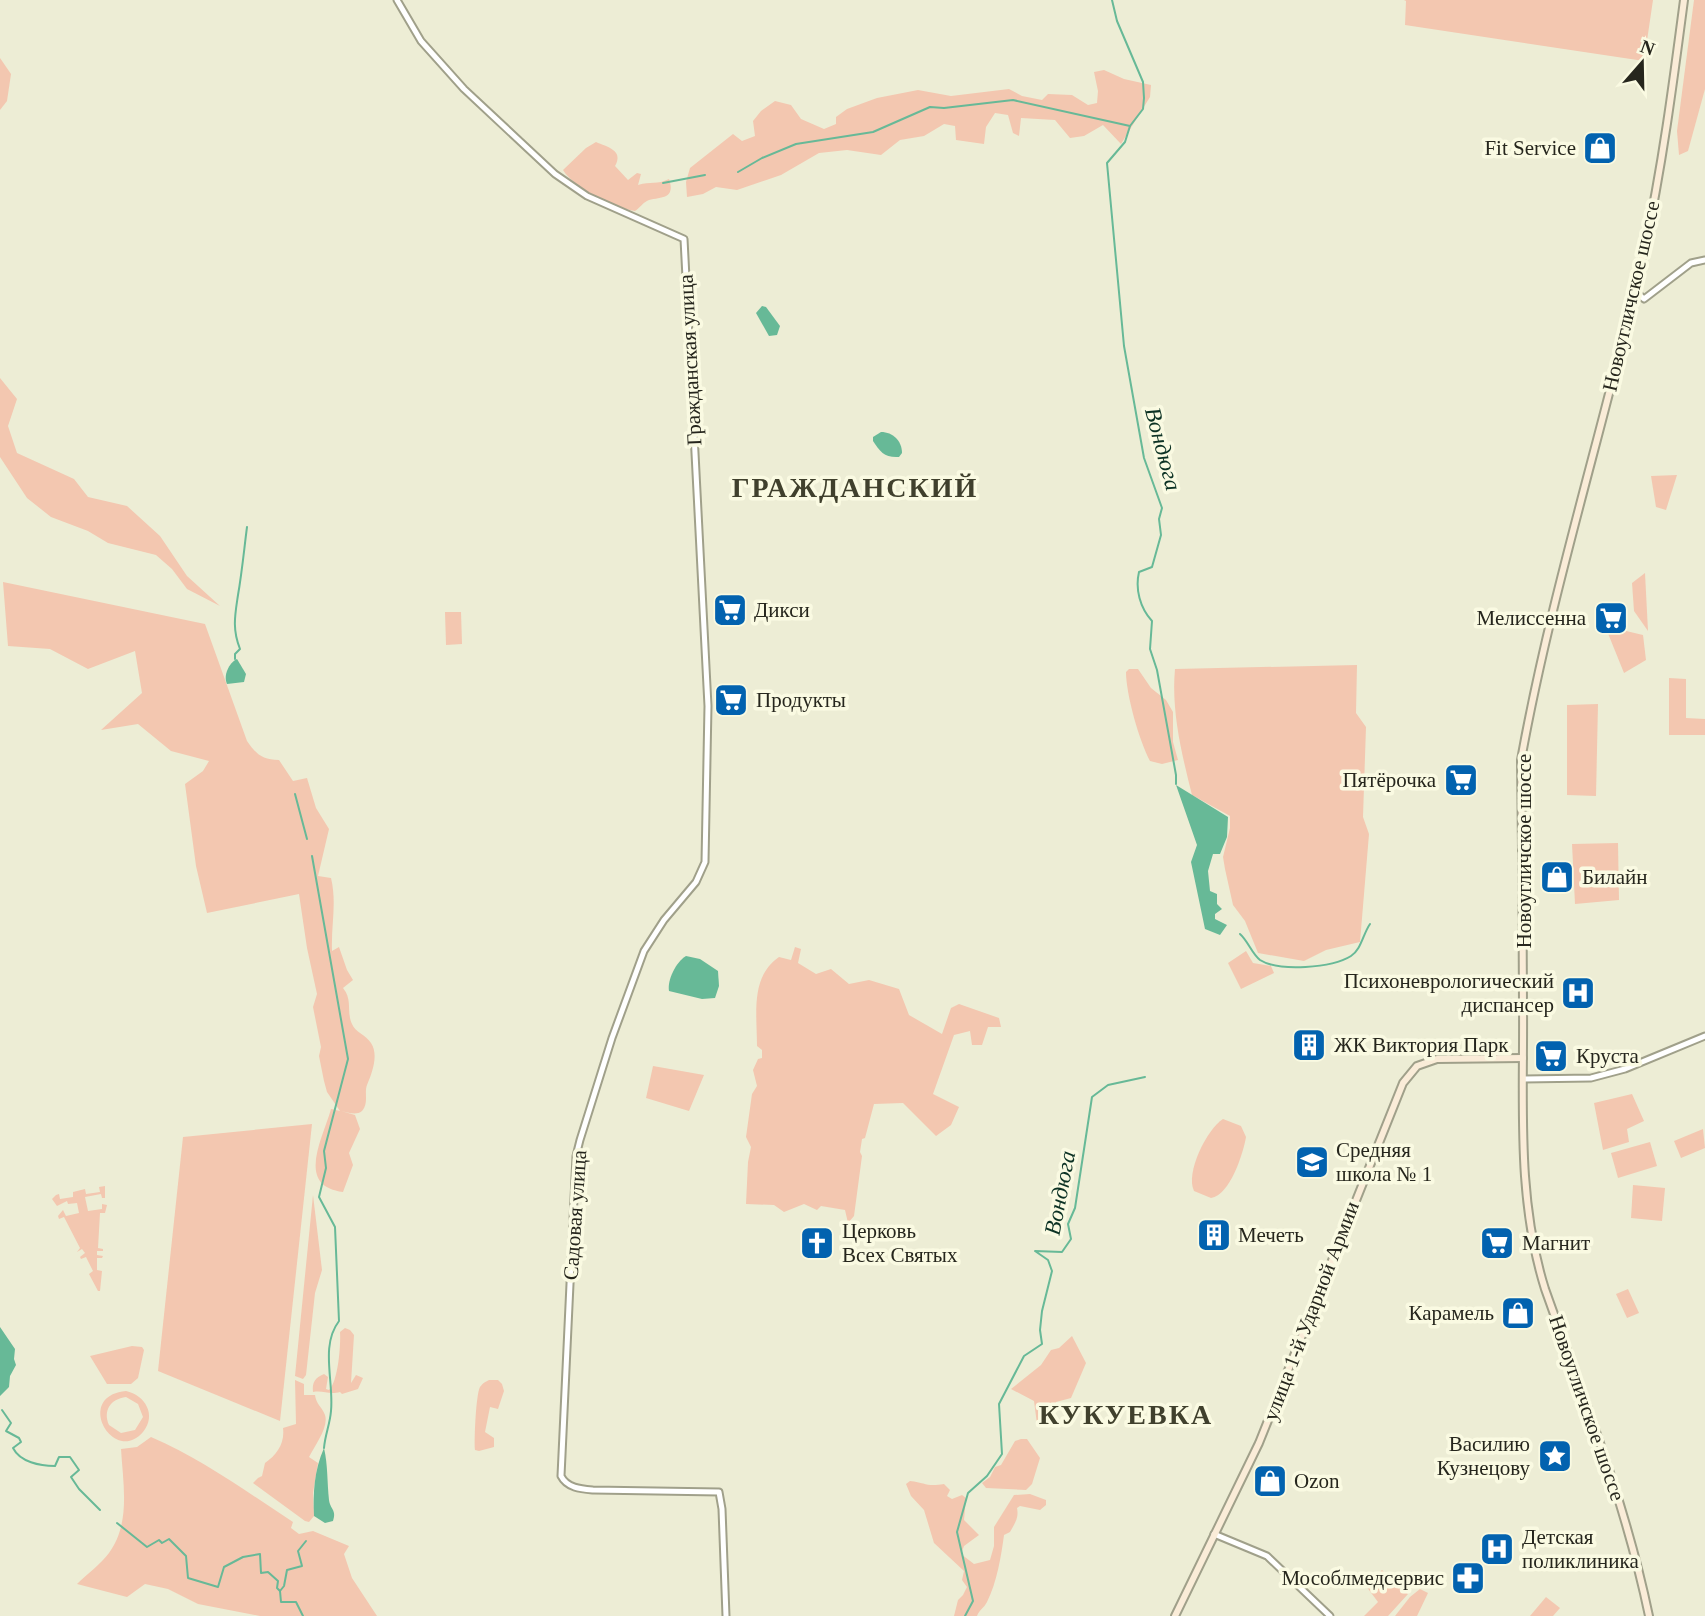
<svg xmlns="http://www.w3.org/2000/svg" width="1705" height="1616" font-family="'Times New Roman',serif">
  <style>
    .green { fill: #f3c7b0; fill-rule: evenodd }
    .water { fill: #67b997 }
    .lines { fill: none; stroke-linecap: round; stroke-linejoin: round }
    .stream { stroke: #67b997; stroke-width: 2 }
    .tertiary-casing { stroke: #a0a08a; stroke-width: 9 }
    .secondary-casing { stroke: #a0a08a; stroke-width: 10 }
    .tertiary { stroke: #fff; stroke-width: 5 }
    .secondary { stroke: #faecd8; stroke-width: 6 }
    .labels { text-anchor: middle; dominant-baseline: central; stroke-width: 7; stroke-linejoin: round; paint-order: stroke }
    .poi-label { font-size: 21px; fill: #26261d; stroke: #fafae2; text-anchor: start }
    .street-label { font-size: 21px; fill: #26261d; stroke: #fafae2 }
    .water-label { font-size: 23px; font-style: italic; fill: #0c3224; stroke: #fafae2 }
    .district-label { font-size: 28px; font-weight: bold; letter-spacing: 2px; fill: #40402d; stroke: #fafae2 }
  </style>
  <rect width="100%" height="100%" fill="#ededd5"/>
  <g class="green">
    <polygon points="1404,0 1653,0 1644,61 1405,25 1406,1"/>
    <polygon points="1694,0 1705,0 1705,89 1688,151 1679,155 1677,131"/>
    <polygon points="0,58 11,74 7,101 0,110"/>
    <polygon points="1104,70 1124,79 1151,85 1150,97 1121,144 1103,125 1084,136 1070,138 1055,120 1021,118 1019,136 1013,133 1008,115 995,113 986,127 984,144 956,140 955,126 944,124 924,136 900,140 881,155 847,150 819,153 781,175 737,190 716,187 703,194 687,197 686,182 690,168 733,134 742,141 755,136 753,121 761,111 775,101 791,105 801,119 824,129 836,124 836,117 847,109 877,98 918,90 951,96 1009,89 1022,96 1042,100 1048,94 1072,95 1088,105 1097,103 1098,91 1094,72"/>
    <path d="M596,142C607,147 624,150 615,166L628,180L637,173L641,174L638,185C651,181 657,185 669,179C676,199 661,197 649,200C643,202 640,208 635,211C614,208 574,188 563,170L586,148Z"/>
    <polygon points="0,378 17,399 8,426 17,453 74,479 88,497 127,506 160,536 187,576 220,606 187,589 172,569 156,555 108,543 88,531 51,517 27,498 0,457"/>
    <polygon points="1677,475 1666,510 1656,507 1651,476"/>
    <polygon points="1645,573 1648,631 1634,611 1632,583"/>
    <path d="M3,582L205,624L247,741C256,754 262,760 279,760L293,781L307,778L316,808L329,829L318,876L331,878C337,903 331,925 332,951L339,947L347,970L353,980L343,988C353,1000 346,1011 352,1024C355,1032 366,1035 371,1043C379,1055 372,1073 367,1085C364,1093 369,1103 362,1111C356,1116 347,1112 341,1111L355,1115L360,1129L349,1153L353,1165L343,1192C295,1186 323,1138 331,1109L340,1111L327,1092L324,1081L319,1056L321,1047L313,1007L317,994L307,948L299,894L207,913L196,866L185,784L203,771L209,761L171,751L138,724L101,730L142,693L135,651L88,669L50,649L8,646Z"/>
    <polygon points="445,612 461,612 462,644 446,645"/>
    <polygon points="1605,626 1643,635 1646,660 1624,673"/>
    <path d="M1357,665L1356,713L1366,727L1363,817L1369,834L1360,942L1326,950L1304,961L1258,953L1245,921L1233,905L1225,869L1223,857L1230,828V816L1192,795C1182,755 1171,711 1175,669Z"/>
    <path d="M1129,669H1138L1151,688L1166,700L1173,712V742L1178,760L1162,764L1150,761C1139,740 1126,694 1126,672Z"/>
    <polygon points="1669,678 1686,679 1686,718 1705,719 1705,735 1669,735"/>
    <polygon points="1598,704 1596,796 1567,795 1567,705"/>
    <polygon points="1618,843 1619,900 1575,904 1572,844"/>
    <path d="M795,947L801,949L798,963L816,974L831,969L849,984L869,980L899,989L909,1015L942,1034L951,1008L959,1004L999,1018L1001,1027H988L982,1045H972L970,1031L954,1035L933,1094L959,1107L951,1125L936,1136L903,1103L874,1104L865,1138L862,1139L860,1152L862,1156L854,1216L848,1223L845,1210L821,1206L817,1210L804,1204L784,1212L774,1205L746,1204L748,1162L751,1147L746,1137L752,1094L757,1086L753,1070L758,1059L762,1058V1050L757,1046C757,1014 750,977 779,957L791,960Z"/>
    <polygon points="1246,951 1253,963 1271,966 1274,973 1241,989 1228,963"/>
    <polygon points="653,1066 704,1075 689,1111 646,1098"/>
    <polygon points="1632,1094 1644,1121 1627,1129 1629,1142 1603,1150 1594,1103"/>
    <path d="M1223,1119L1241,1126L1246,1137C1243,1154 1230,1195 1211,1198L1194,1191C1185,1173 1207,1129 1223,1119Z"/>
    <polygon points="312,1124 280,1421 158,1371 183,1137"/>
    <polygon points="1703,1129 1705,1148 1681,1158 1674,1141"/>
    <polygon points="1650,1142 1657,1166 1618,1178 1611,1153"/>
    <polygon points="1633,1185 1665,1188 1662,1221 1631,1218"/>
    <polygon points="105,1186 105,1198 102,1198 101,1194 85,1197 88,1211 102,1209 102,1204 107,1205 105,1213 100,1213 98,1248 103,1249 103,1251 97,1251 97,1255 103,1256 102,1258 97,1258 97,1270 102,1271 100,1291 98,1291 89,1274 93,1271 86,1257 81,1259 80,1257 85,1253 82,1249 77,1252 80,1248 64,1217 59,1219 58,1216 63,1210 66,1216 79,1213 77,1203 68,1204 67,1201 57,1206 52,1199 56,1195 59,1194 60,1199 73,1197 73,1192 85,1189 86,1194 100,1192 99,1187"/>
    <polygon points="313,1195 322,1270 315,1293 306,1375 303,1379 295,1376"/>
    <polygon points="1628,1289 1639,1313 1627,1318 1616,1294"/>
    <path d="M345,1328L350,1330L354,1335L351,1383L356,1375L363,1378L358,1389L342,1394L340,1392C329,1395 323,1390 313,1392C312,1382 315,1378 324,1374L328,1377L326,1389L329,1390C338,1382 341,1345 340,1332Z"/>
    <polygon points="1072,1336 1086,1363 1071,1398 1056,1402 1054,1421 1044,1426 1037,1424 1034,1401 1011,1389 1041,1365 1051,1350 1059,1348"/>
    <polygon points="132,1346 142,1347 144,1350 138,1378 131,1384 107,1384 90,1356"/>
    <path d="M295,1380L304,1384V1395H315C316,1404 322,1407 325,1415C329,1427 315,1445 309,1457L318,1463L313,1493L314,1516L309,1522L305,1521L253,1483L258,1478L262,1476L265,1463C277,1455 285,1443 283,1428L296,1424Z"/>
    <path d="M489,1380H498L502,1384L504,1391L498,1409L490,1407L485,1432L494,1438V1447L479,1451L475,1450C474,1440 476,1394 480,1387C483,1383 485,1382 489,1380Z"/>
    <path d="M126,1391C145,1395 157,1415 143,1432C114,1466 73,1396 126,1391ZM126,1397L138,1404L143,1417L135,1430L121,1433L109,1425C103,1411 110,1399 126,1397Z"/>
    <path d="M151,1437C202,1459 247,1492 293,1522L291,1528L299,1534L313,1531L349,1546L344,1554L352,1578L377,1616H260L198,1604L168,1589L145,1584L127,1597L77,1584C87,1574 101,1564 109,1553C131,1523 123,1484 121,1449L137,1447Z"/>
    <polygon points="1021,1439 1027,1439 1040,1458 1032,1484 1026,1490 986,1488 982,1483 990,1477 995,1467 1001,1465 1015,1441"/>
    <path d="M910,1481C926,1483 927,1487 944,1484L950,1490L947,1496L952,1499L962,1495L966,1498L964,1520L979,1535L964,1546L961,1554L974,1564L990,1560L994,1546V1527L1014,1495L1030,1494L1046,1500V1505L1040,1510L1020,1506L1017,1508C1019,1518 1015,1523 1010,1532L1004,1535C1001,1557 997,1582 987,1602C984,1608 979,1610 977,1616H954L958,1600L963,1595L967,1587L962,1580L964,1571L934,1543L924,1510L911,1496L906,1484Z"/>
    <polygon points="1382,1570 1408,1594 1388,1616 1364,1616 1378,1602 1366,1586"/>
    <polygon points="1420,1589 1428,1593 1417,1616 1395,1616 1410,1597"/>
    <polygon points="1546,1597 1560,1608 1553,1616 1530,1616"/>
  </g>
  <g class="water">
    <polygon points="762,306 766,307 780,326 777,335 769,336 756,313"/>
    <path d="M881,432C893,432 902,441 902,453L899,457C885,458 880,452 873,441V437Z"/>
    <path d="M237,659L246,674L244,682L227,684C223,675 229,663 237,659Z"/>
    <polygon points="1176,785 1228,817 1227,837 1220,854 1213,854 1208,871 1210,891 1217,894 1217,904 1222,909 1215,914 1215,919 1227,925 1220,935 1205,929 1191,862 1197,845"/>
    <path d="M686,956L700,959L718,971L719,986L715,998L702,999L669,991C667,980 676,962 686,956Z"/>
    <polygon points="0,1327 15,1349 14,1359 16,1365 10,1376 9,1387 0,1396"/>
    <path d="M324,1448C328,1465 327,1483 329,1500C330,1509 337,1510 333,1521L325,1523L314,1516C313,1493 314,1471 324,1448Z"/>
  </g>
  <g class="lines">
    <g class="stream">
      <path d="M1112,0L1117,21L1143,82L1144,98L1143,109L1130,126L1125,142L1107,163L1124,346L1144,458L1162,508L1159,519L1161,535L1152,567L1139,572C1135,589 1140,608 1152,621L1150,649L1157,670L1176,775V784"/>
      <polyline points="738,172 762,158 796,144 873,132 930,107 944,108 1013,100 1130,126"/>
      <polyline points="663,183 705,175"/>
      <path d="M235,659V654L240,649C232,629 235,615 238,595C242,572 244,550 247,527"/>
      <polyline points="295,794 307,839"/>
      <path d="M312,856L348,1059L324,1151L326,1168L319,1197L335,1227L339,1321C320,1346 334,1381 331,1411C330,1424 325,1435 324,1448"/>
      <path d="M1240,934C1248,941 1252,954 1260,960C1279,972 1332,968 1351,956C1361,950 1363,934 1370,924"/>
      <path d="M2,1410L11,1423L6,1431L19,1438L21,1442L13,1448C20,1462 40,1466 55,1466L59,1457H70L79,1470L71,1477L79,1489L100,1510"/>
      <polyline points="117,1523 147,1547 159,1540 162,1543 169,1539 186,1556 188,1578 218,1587 224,1567 243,1557 260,1554 261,1573 268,1572 278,1581 277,1588 280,1591 281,1602 296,1602 303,1616"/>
      <polyline points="280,1591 284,1586 287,1570 302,1566 298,1551 306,1541"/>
      <polyline points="965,1616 973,1601 957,1532 968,1493 987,1476 1002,1454 999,1404 1024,1356 1042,1344 1040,1330 1042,1311 1052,1271 1048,1260 1035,1251 1062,1252 1071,1239 1068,1224 1075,1208 1092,1097 1108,1085 1145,1077"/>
    </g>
    <g class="tertiary-casing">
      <g id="tertiary">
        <path d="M397,0L421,41L464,89L555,174L587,196L684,239L708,706L705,862L696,882L664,920L644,951L612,1038L580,1140L576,1156L561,1476C567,1488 581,1489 593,1490L719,1492L722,1509L726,1616"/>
        <polyline points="1634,290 1644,299 1691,263 1705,260"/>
        <polyline points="1524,1079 1591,1078 1625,1069 1705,1036"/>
        <polyline points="1214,1534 1267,1556 1330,1616"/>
      </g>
    </g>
    <g class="secondary-casing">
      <g id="secondary">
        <polyline points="1175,1616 1259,1443 1403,1083 1417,1066 1437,1059 1523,1058"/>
        <path d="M1649,1616C1625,1501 1584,1399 1545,1289C1516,1197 1524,1099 1523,1005C1523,923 1522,842 1521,760C1552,588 1606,421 1644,251C1662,168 1673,84 1684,0"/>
      </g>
    </g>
    <use href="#tertiary" class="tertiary"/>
    <use href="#secondary" class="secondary"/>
  </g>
  <defs>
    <g id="shop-square" transform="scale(1.75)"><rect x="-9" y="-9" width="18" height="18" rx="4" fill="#0262af" stroke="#fafae2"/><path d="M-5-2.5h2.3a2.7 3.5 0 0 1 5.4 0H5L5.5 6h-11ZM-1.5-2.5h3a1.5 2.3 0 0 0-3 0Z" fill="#fff"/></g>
    <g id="supermarket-square" transform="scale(1.75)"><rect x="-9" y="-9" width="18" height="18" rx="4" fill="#0262af" stroke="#fafae2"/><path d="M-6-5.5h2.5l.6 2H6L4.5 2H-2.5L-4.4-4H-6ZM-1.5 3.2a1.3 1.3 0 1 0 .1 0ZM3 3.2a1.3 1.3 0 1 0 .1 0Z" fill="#fff"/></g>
    <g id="hospital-square" transform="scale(1.75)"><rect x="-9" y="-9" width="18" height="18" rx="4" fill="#0262af" stroke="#fafae2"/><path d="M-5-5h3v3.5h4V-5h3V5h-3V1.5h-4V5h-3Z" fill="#fff"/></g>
    <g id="building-square" transform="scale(1.75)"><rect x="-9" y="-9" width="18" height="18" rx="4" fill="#0262af" stroke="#fafae2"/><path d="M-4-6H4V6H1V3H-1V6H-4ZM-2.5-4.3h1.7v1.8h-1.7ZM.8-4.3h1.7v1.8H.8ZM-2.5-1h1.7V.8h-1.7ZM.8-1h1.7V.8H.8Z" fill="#fff"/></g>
    <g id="school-square" transform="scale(1.75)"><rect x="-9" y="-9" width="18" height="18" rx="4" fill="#0262af" stroke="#fafae2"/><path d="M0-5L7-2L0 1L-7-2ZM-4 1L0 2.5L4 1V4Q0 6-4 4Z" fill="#fff"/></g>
    <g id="church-square" transform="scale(1.75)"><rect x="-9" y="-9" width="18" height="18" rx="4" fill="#0262af" stroke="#fafae2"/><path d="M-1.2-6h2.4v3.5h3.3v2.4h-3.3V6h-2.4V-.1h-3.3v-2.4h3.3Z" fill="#fff"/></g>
    <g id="sight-square" transform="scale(1.75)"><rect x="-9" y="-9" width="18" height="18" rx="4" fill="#0262af" stroke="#fafae2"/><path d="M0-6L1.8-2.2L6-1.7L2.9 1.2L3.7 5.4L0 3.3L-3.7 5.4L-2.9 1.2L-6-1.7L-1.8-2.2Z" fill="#fff"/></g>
    <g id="pharmacy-square" transform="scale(1.75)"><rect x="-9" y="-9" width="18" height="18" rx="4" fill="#0262af" stroke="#fafae2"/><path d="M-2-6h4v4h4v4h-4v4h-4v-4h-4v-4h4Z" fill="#fff"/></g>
  </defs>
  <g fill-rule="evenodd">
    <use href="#shop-square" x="1600" y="148"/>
    <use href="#supermarket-square" x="730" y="610"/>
    <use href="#supermarket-square" x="1611" y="618"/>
    <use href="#supermarket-square" x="731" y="700"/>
    <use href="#supermarket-square" x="1461" y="780"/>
    <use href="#shop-square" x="1557" y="877"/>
    <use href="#hospital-square" x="1578" y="993"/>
    <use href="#building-square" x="1309" y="1045"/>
    <use href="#supermarket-square" x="1551" y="1056"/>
    <use href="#school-square" x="1312" y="1162"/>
    <use href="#building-square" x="1214" y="1235"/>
    <use href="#church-square" x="817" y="1243"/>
    <use href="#supermarket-square" x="1497" y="1243"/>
    <use href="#shop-square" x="1518" y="1313"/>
    <use href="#sight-square" x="1555" y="1456"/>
    <use href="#shop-square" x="1270" y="1481"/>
    <use href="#hospital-square" x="1497" y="1549"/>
    <use href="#pharmacy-square" x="1468" y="1578"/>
  </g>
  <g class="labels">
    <g class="poi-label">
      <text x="1576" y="148" text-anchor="end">Fit Service</text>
      <text x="754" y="610">Дикси</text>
      <text x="1586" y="618" text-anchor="end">Мелиссенна</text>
      <text x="756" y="700">Продукты</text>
      <text x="1436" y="780" text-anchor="end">Пятёрочка</text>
      <text x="1582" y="877">Билайн</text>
      <text x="1554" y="981" text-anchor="end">Психоневрологический<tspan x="1554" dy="24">диспансер</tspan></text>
      <text x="1334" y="1045">ЖК Виктория Парк</text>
      <text x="1576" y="1056">Круста</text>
      <text x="1336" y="1150">Средняя<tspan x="1336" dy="24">школа № 1</tspan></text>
      <text x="842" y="1231">Церковь<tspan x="842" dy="24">Всех Святых</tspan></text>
      <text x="1238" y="1235">Мечеть</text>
      <text x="1522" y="1243">Магнит</text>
      <text x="1494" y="1313" text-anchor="end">Карамель</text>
      <text x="1530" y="1444" text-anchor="end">Василию<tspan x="1530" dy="24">Кузнецову</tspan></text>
      <text x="1294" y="1481">Ozon</text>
      <text x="1522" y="1537">Детская<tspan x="1522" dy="24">поликлиника</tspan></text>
      <text x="1444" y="1578" text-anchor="end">Мособлмедсервис</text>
    </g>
    <g class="street-label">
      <text transform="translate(1631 296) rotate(-77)">Новоугличское шоссе</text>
      <text transform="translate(690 360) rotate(-93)">Гражданская улица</text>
      <text transform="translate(1524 851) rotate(-90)">Новоугличское шоссе</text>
      <text transform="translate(575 1215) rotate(-86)">Садовая улица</text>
      <text transform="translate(1311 1311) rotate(-69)">улица 1-й Ударной Армии</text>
      <text transform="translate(1587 1408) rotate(71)">Новоугличское шоссе</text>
    </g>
    <g class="water-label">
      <text transform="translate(1163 449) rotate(75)">Вондюга</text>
      <text transform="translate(1060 1193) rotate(-79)">Вондюга</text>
    </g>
    <g class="district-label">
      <text x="855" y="487">ГРАЖДАНСКИЙ</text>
      <text x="1126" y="1414">КУКУЕВКА</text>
    </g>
  </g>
  <g transform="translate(1642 63) rotate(20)" stroke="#fafae2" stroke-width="5" paint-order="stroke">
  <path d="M0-5L12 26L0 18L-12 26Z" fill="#26261d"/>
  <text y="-10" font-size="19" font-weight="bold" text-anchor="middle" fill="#26261d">N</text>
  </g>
</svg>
